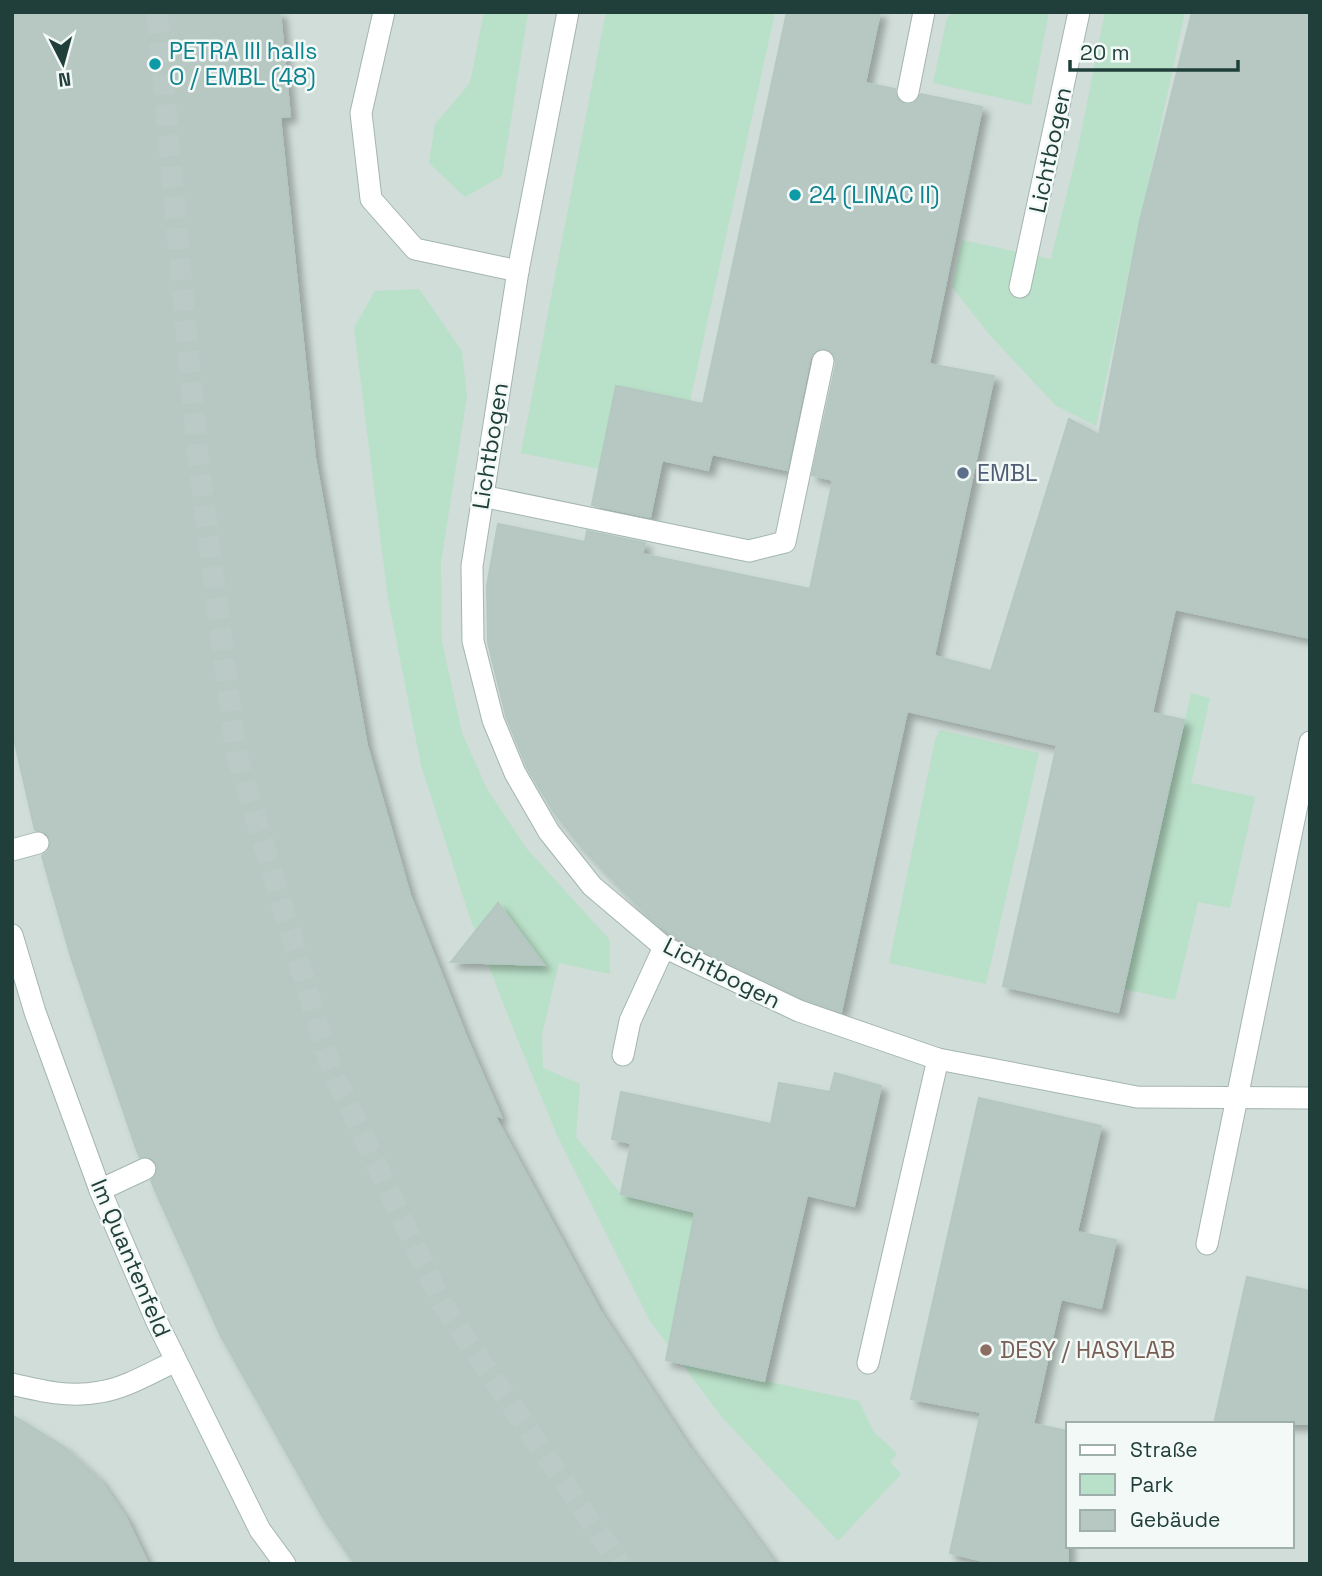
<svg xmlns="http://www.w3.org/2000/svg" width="1322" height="1576" font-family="'Space Grotesk',sans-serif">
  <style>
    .built { fill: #d0ddd8; fill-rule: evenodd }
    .green { fill: #b9e0c8 }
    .building { fill: #b7c8c3; stroke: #b4c7c1; stroke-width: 2; filter: url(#shadow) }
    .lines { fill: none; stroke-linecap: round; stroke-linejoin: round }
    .minor-tunnel { stroke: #bbcac6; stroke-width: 21; stroke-dasharray: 21 10; stroke-linecap: butt }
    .minor-casing { stroke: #a4b5b1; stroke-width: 23 }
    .minor { stroke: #fff; stroke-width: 21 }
    .culture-dot { fill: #0f9aa8; stroke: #f3f9f7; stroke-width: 2.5 }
    .service-dot { fill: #5c6f8a; stroke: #f3f9f7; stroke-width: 2.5 }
    .education-dot { fill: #8d6e63; stroke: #f3f9f7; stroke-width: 2.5 }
    .labels { text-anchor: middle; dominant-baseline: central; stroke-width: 5; stroke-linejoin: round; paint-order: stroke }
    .culture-label { font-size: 23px; fill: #0d838f; stroke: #f3f9f7; text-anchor: start }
    .street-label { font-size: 23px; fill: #213f3a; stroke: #f3f9f7 }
    .service-label { font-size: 23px; fill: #4e5e75; stroke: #f3f9f7; text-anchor: start }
    .education-label { font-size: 23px; fill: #785e54; stroke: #f3f9f7; text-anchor: start }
  </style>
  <defs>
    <filter id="shadow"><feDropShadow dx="6" dy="6" stdDeviation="3.5" flood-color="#0004"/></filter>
  </defs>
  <rect width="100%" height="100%" fill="#e2ede9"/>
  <path class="built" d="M12,12H1310V1564H12ZM1068,1424H1292V1546H1068Z"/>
  <g class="green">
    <polygon points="484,12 528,12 502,176 465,197 429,163 435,124 470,83"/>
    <polygon points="606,12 775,12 690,401 616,386 600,469 521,453"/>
    <polygon points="954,12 1049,12 1031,105 933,83 947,18"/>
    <polygon points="1105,12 1185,12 1096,426 1055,405 989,334 952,287 962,240 1051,259 1079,144"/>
    <polygon points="419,289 462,351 467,396 441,562 442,642 462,733 487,789 527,849 609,939 610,974 559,963 542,1034 543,1068 580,1084 576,1137 621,1194 695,1212 671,1331 721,1343 714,1370 859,1401 873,1431 897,1454 890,1462 901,1474 838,1541 721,1416 650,1321 557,1135 513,1028 469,915 421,765 388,598 354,328 375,291"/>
    <polygon points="1191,693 1210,698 1191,783 1255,797 1230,908 1198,902 1175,1000 1124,989"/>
    <polygon points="940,730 1039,753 986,984 889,963 935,740"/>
  </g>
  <g class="building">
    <polygon points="12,12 280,12 290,116 280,117 315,458 367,746 410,895 467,1039 501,1117 494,1115 600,1311 688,1446 775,1564 355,1564 321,1514 220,1334 151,1181 156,1176 157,1164 152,1158 140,1157 136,1148 71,957 42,856 48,852 51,840 47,833 35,830 12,730"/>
    <polygon points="787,12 880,12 865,83 895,89 896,97 905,105 913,104 921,94 982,107 929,364 994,376 934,656 991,671 1069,419 1099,435 1140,221 1192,12 1310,12 1310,638 1175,609 1152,713 1184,720 1118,1012 1003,986 1057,745 907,711 841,1012 804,999 688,944 653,921 578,842 552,809 527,767 506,716 488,642 487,586 498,524 585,542 587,531 645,543 642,554 810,589 833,480 812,475 836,364 835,356 826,348 818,349 810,358 787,470 712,454 708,470 662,460 650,517 592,505 616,386 703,404"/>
    <polygon points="498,903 544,965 451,962"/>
    <polygon points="835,1073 881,1086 854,1206 807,1195 764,1381 666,1360 695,1212 621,1194 631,1143 612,1139 621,1092 771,1124 779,1083 830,1092"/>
    <polygon points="979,1098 1101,1126 1077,1232 1116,1240 1101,1308 1061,1299 1033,1424 1068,1431 1068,1564 996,1564 950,1553 981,1412 911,1399"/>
    <polygon points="1247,1277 1310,1291 1310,1424 1214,1424"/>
    <polygon points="12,1415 64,1447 99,1479 126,1518 148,1564 12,1564"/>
  </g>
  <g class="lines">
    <polyline class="minor-tunnel" points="157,12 197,448 236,753 331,1068 442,1304 620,1564"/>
    <g class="minor-casing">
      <g id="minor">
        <polyline points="384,12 361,113 371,199 415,249 518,271"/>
        <polyline points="568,12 518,271 472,566 473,641 493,720 515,773 549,832 592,886 664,947 799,1011 938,1059 1137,1097 1310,1098"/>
        <polyline points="908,92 924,12"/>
        <polyline points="1020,287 1079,12"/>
        <polyline points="482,496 749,551 785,542 823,361"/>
        <polyline points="12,850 38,843"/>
        <polyline points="12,935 35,1012 100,1190 157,1322 260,1530 285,1564"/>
        <polyline points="623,1055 630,1021 664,947"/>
        <polyline points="100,1190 145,1169"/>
        <polyline points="1207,1244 1310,742"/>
        <polyline points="868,1363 938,1059"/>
        <path d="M12,1384C41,1391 70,1398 100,1392C126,1388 152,1372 176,1361"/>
      </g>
    </g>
    <use href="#minor" class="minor"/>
  </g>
  <g class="culture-dot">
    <circle cx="155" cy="64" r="7"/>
    <circle cx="795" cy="195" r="7"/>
  </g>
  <circle class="service-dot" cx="963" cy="473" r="7"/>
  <circle class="education-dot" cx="986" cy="1350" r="7"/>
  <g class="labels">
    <g class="culture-label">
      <text x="169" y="51">PETRA III halls<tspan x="169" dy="26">O / EMBL (48)</tspan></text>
      <text x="809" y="195">24 (LINAC II)</text>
    </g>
    <g class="street-label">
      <text transform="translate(1050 150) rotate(-78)">Lichtbogen</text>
      <text transform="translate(490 446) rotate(-81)">Lichtbogen</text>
      <text transform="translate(722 973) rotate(27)">Lichtbogen</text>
      <text transform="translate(131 1258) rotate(67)">Im Quantenfeld</text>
    </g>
    <g class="service-label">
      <text x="977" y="473">EMBL</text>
    </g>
    <g class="education-label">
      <text x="1000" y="1350">DESY / HASYLAB</text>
    </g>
  </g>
  <rect width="1322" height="1576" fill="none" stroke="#213f3a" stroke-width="28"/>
  <rect x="1066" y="1422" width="228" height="126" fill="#f3f9f7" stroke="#9fafab" stroke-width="2"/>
  <rect x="1080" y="1445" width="35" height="10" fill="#ffffff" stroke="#9fafab" stroke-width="2"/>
  <text x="1130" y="1457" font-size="21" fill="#213f3a">Straße</text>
  <rect x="1080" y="1474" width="35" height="21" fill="#b9e0c8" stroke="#9fafab" stroke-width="2"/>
  <text x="1130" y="1492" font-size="21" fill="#213f3a">Park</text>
  <rect x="1080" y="1510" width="35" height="21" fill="#b7c8c3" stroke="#9fafab" stroke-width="2"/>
  <text x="1130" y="1527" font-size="21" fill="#213f3a">Gebäude</text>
  <g transform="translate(63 63) rotate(174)" stroke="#f3f9f7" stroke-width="5" paint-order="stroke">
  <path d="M0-5L12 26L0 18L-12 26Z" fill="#213f3a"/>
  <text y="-10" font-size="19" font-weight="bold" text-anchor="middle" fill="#213f3a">N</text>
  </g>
  <path d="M1070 60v10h168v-10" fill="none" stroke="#213f3a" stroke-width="3.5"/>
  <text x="1080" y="60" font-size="21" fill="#213f3a" stroke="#f3f9f7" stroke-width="5" paint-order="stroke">20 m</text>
</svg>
